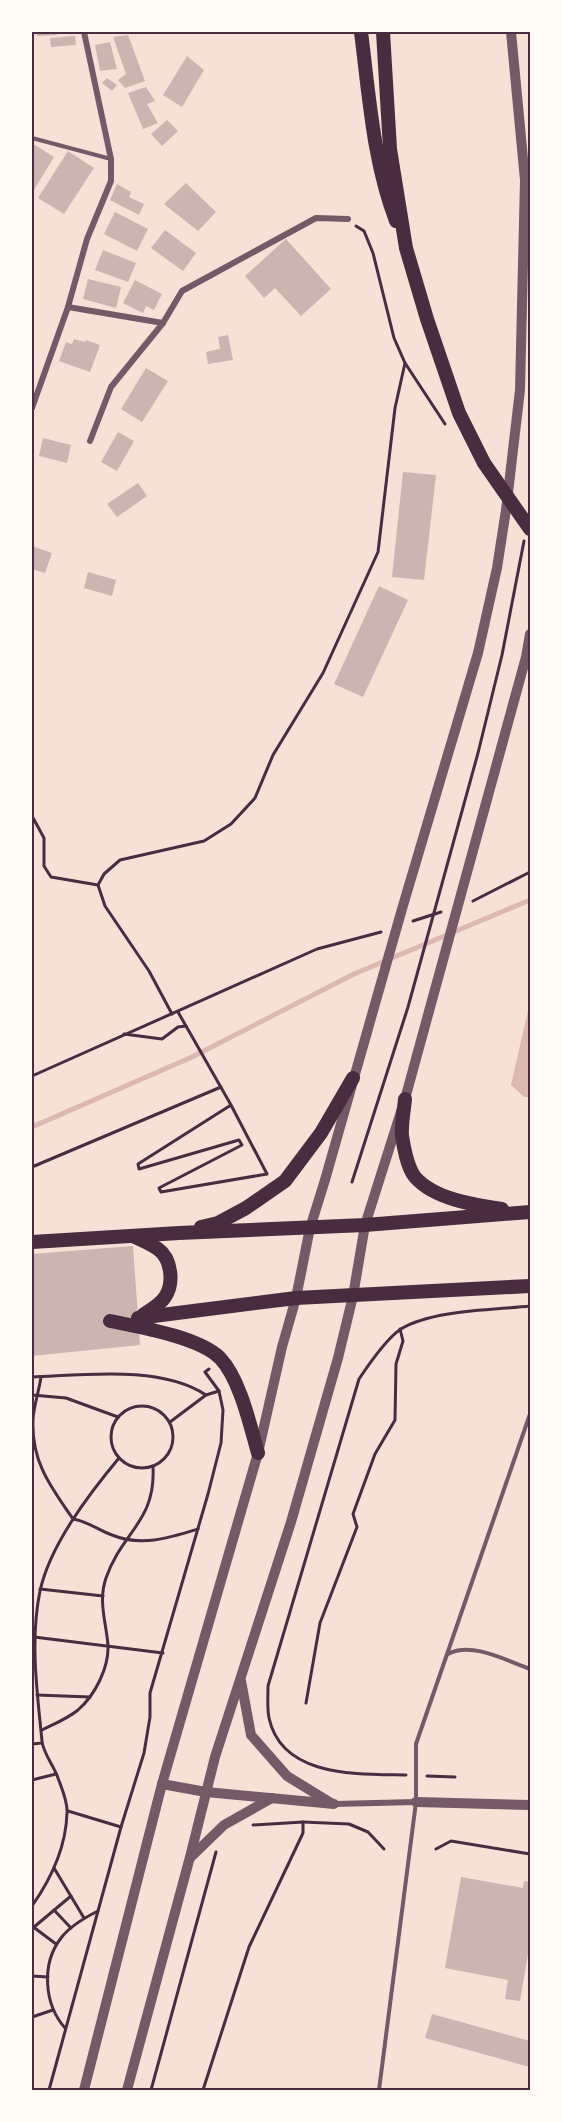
<svg xmlns="http://www.w3.org/2000/svg" width="562" height="2122" font-family="'Titillium Web',sans-serif">
  <style>
    .water { fill: #dcb8b0 }
    .lines { fill: none; stroke-linecap: round; stroke-linejoin: round }
    .stream { stroke: #dcb8b0; stroke-width: 5 }
    .building { fill: #ccb4b1 }
    .path { stroke: #4a2c40; stroke-width: 3 }
    .service { stroke: #755966; stroke-width: 4 }
    .minor { stroke: #755966; stroke-width: 6 }
    .tertiary { stroke: #755966; stroke-width: 10 }
    .trunk { stroke: #4a2c40; stroke-width: 14 }
    .neatline { fill: none; stroke: #4a2c40; stroke-width: 2 }
  </style>
  <rect width="100%" height="100%" fill="#f7e1d7"/>
  <polygon class="water" points="530,1002 530,1097 524,1097 511,1085"/>
  <g class="lines">
    <polyline class="stream" points="32,1127 192,1057 354,974 530,900"/>
  </g>
  <g class="building">
    <polygon points="37,32 56,32 57,35 37,36"/>
    <polygon points="128,35 145,81 125,88 118,80 126,74 113,37"/>
    <polygon points="75,36 76,45 51,47 50,38"/>
    <polygon points="110,42 117,69 100,71 95,45"/>
    <polygon points="187,56 204,70 182,107 163,95"/>
    <polygon points="107,78 117,85 112,91 102,83"/>
    <polygon points="146,87 155,101 147,104 158,123 143,129 128,93"/>
    <polygon points="167,120 178,131 162,146 151,134"/>
    <polygon points="32,143 54,157 32,193"/>
    <polygon points="68,151 94,168 64,214 38,198"/>
    <polygon points="186,183 216,212 198,231 164,204"/>
    <polygon points="117,184 131,192 129,197 144,204 139,215 110,200"/>
    <polygon points="115,212 148,229 137,251 104,234"/>
    <polygon points="165,230 196,253 183,271 151,248"/>
    <polygon points="286,239 331,289 301,316 275,288 264,298 245,276"/>
    <polygon points="103,250 136,263 128,282 95,270"/>
    <polygon points="88,279 121,287 116,308 83,299"/>
    <polygon points="135,280 162,294 154,310 146,306 143,313 123,303"/>
    <polygon points="228,335 233,360 208,364 206,352 220,349 218,337"/>
    <polygon points="74,339 85,342 86,340 100,345 90,372 59,361 66,342 72,344"/>
    <polygon points="146,368 168,381 142,422 121,409"/>
    <polygon points="118,432 134,441 117,471 101,462"/>
    <polygon points="43,438 71,445 67,463 39,456"/>
    <polygon points="403,472 436,475 424,580 392,577"/>
    <polygon points="138,483 147,496 117,517 107,504"/>
    <polygon points="32,546 52,553 45,573 32,569"/>
    <polygon points="88,572 116,580 112,596 84,588"/>
    <polygon points="379,586 408,600 363,697 334,684"/>
    <polygon points="133,1246 140,1345 32,1356 32,1254"/>
    <polygon points="461,1877 523,1888 524,1881 530,1882 530,1942 520,2001 505,1999 508,1980 445,1968"/>
    <polygon points="432,2014 530,2041 530,2067 425,2038"/>
  </g>
  <g class="lines">
    <g class="path">
      <polyline points="356,226 364,231 373,253 394,338 405,363 445,424"/>
      <polyline points="32,816 44,838 44,866 51,877 98,885"/>
      <polyline points="473,901 530,872"/>
      <polyline points="413,921 441,912"/>
      <polyline points="178,1012 186,1026"/>
      <polyline points="172,1014 149,971 105,906 98,885 104,874 120,860 204,841 231,824 255,798 273,755 323,673 378,552 395,408 405,363"/>
      <polyline points="124,1034 162,1039 178,1027 186,1026 231,1105 138,1164 139,1169 239,1140 242,1145 159,1188 161,1192 267,1174 231,1105"/>
      <polyline points="32,1076 317,949 381,932"/>
      <polyline points="32,1167 221,1087"/>
      <polyline points="352,1182 408,1007 478,753 502,655 524,541"/>
      <path d="M32,1377C84,1375 161,1365 206,1395"/>
      <path d="M41,1377C39,1391 34,1405 33,1419C31,1461 50,1486 73,1519C87,1521 98,1530 112,1535C141,1547 169,1538 198,1529"/>
      <polyline points="32,1395 66,1398 118,1417"/>
      <circle cx="142" cy="1437" r="31"/>
      <polyline points="170,1422 206,1395 219,1391"/>
      <polyline points="40,1589 103,1596"/>
      <polyline points="34,1637 163,1653"/>
      <polyline points="37,1695 90,1697"/>
      <polyline points="306,1703 320,1623 357,1527 353,1514 375,1454 395,1420 396,1364 403,1341 400,1329"/>
      <path d="M42,1730C54,1724 67,1719 78,1710C95,1695 109,1668 108,1645C106,1622 98,1601 106,1578C122,1532 156,1521 153,1467"/>
      <polyline points="32,1744 42,1743"/>
      <path d="M406,1775C358,1774 282,1778 269,1718C267,1708 268,1696 268,1686L359,1379C369,1364 387,1338 401,1329C432,1310 494,1310 530,1306"/>
      <polyline points="427,1776 455,1777"/>
      <polyline points="32,1780 56,1774"/>
      <polyline points="68,1811 121,1827"/>
      <polyline points="303,1822 349,1824 368,1832 384,1849"/>
      <polyline points="436,1849 451,1841 530,1854"/>
      <polyline points="54,1868 84,1918"/>
      <path d="M32,1906C51,1879 66,1847 67,1813C68,1802 62,1789 58,1778C54,1766 43,1753 42,1741C37,1691 30,1640 40,1591C50,1545 89,1494 119,1458"/>
      <polyline points="54,1910 71,1928"/>
      <polyline points="32,1926 56,1944"/>
      <polyline points="34,1927 71,1896"/>
      <polyline points="32,1976 48,1977"/>
      <polyline points="32,2017 53,2010"/>
      <path d="M65,2028C44,2004 41,1964 61,1938C70,1926 84,1918 98,1911"/>
      <polyline points="32,2086 33,2090"/>
      <polyline points="49,2090 121,1827 144,1753 150,1717 150,1693 208,1494 221,1443 223,1410 219,1391 205,1372 209,1369"/>
      <polyline points="151,2090 216,1852"/>
      <polyline points="203,2090 249,1947 303,1833 303,1822 253,1825"/>
    </g>
    <g class="service">
      <polyline points="32,138 111,159"/>
      <path d="M448,1654C472,1641 507,1661 530,1669"/>
      <polyline points="379,2090 416,1802 416,1744 530,1414"/>
    </g>
    <g class="minor">
      <polyline points="68,307 163,323"/>
      <polyline points="32,408 68,307 87,239 111,181 111,159 84,32"/>
      <polyline points="90,441 111,387 163,323 182,291 316,218 348,219"/>
      <polyline points="334,1804 416,1802"/>
    </g>
    <g class="tertiary">
      <polyline points="241,1681 251,1735 287,1776 331,1803"/>
      <polyline points="162,1784 206,1792 334,1804"/>
      <polyline points="416,1802 530,1805"/>
      <polyline points="191,1857 224,1825 272,1798"/>
      <polyline points="84,2090 162,1784 258,1453 282,1347 296,1298 310,1228 325,1180 402,909 478,653 497,568 506,510 520,390 525,180 511,32"/>
      <polyline points="127,2090 190,1857 215,1757 291,1522 338,1358 353,1296 365,1225 405,1099 526,657 530,634"/>
    </g>
    <g class="trunk">
      <path d="M361,32C369,94 373,161 396,221"/>
      <polyline points="383,32 390,149 406,248 427,319 459,413 484,463 530,529"/>
      <path d="M405,1099C404,1111 401,1124 402,1136C404,1148 407,1167 415,1177C434,1199 474,1205 502,1209"/>
      <polyline points="201,1227 218,1223 246,1208 285,1181 321,1133 353,1078"/>
      <path d="M133,1236C142,1240 151,1244 158,1249C172,1259 174,1284 165,1297C160,1305 150,1310 143,1315"/>
      <polyline points="32,1242 179,1233 365,1225 530,1212"/>
      <polyline points="138,1318 296,1298 530,1286"/>
      <path d="M110,1321C139,1327 199,1337 220,1358C240,1379 250,1425 258,1453"/>
    </g>
  </g>
  <rect width="562" height="2122" fill="none" stroke="#fffaf5" stroke-width="66"/>
  <rect x="33" y="33" width="496" height="2056" class="neatline"/>
</svg>
